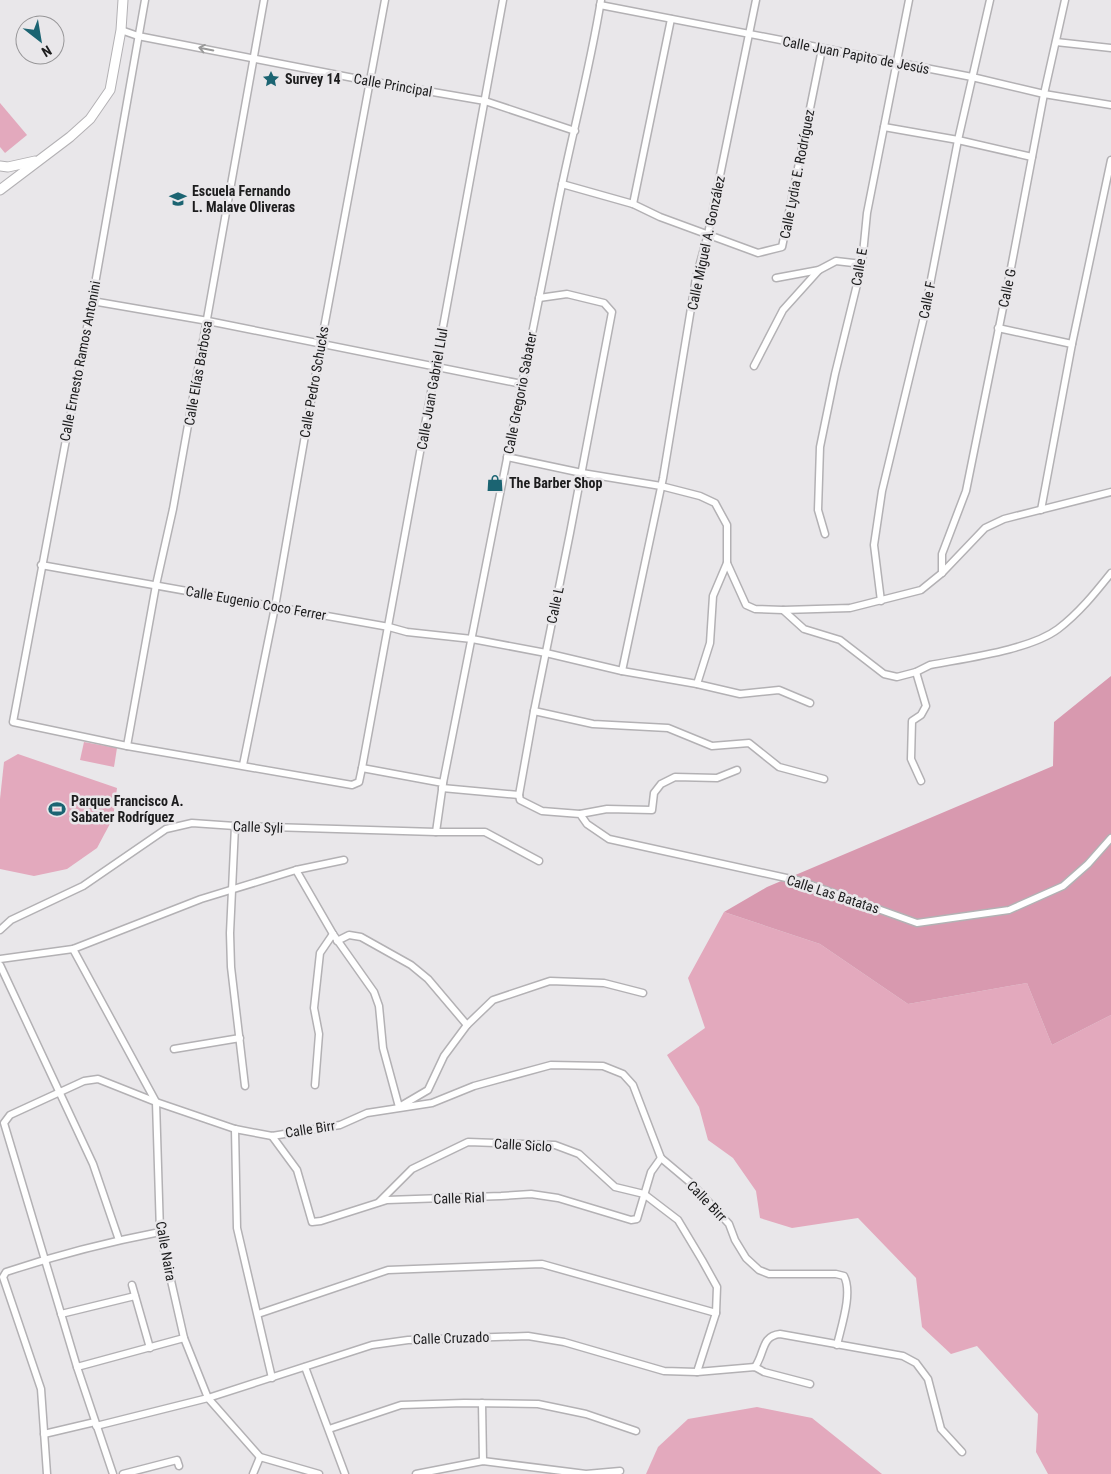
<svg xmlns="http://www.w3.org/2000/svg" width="1111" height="1474" font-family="'Roboto Condensed',sans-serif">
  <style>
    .green { fill: #e3a9bd }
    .forest { fill: #d899af }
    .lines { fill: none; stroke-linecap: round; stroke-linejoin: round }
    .street-casing { stroke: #b3b1b4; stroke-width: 9 }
    .secondary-casing { stroke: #b3b1b4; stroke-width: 11 }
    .street { stroke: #fff; stroke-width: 6 }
    .secondary { stroke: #fff; stroke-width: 9 }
    .oneway { stroke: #999 }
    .labels { text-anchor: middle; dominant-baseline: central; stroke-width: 5; stroke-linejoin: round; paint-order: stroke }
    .street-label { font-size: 14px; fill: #1c1c1d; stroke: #e9e7ea }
    .poi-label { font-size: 14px; font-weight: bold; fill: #1c1c1d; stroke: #e9e7ea; text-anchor: start }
  </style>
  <rect width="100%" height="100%" fill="#e9e7ea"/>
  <g class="green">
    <polygon points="0,103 27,135 5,153 0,147"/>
    <polygon points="84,742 117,748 114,767 80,760"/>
    <polygon points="18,754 117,788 113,818 97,848 67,869 34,876 0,869 0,799 4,762"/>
    <polygon points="724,912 820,944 908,1004 1027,983 1052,1045 1111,1015 1111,1474 1048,1474 1036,1452 1038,1414 977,1346 951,1354 922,1327 916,1278 858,1218 792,1228 760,1218 756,1191 733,1158 708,1140 699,1107 667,1055 705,1028 688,978"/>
    <polygon points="757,1407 812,1418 882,1474 646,1474 658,1447 688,1419"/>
  </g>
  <polygon class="forest" points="1111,676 1111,1015 1052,1045 1027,983 908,1004 820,944 724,912 767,887 1053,766 1054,722"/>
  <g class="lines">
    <g class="street-casing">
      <g id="street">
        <polyline points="145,0 92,301 13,722 127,746 352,785 359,782 362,768 503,0"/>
        <polyline points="600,5 972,77 1044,94 1111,105"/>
        <polyline points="121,30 138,36 369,81 485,101 575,131"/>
        <polyline points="1056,42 1111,48"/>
        <polyline points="884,127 958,140 1032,157"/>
        <polyline points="562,184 633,204 660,217 758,253 782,247 822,49"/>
        <polyline points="633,204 671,19"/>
        <polyline points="776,278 819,270 836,261 862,264"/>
        <polyline points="92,301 208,321 522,384"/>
        <polyline points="998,328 1072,344"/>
        <polyline points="754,366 783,310 819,270"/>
        <polyline points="507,457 582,473 661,486 700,496 715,503 727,525 727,563 713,596 710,643 697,684"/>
        <polyline points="1041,510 1072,344 1111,160"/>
        <polyline points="825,534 818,510 820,447 835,374 862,264 867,213 909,0"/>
        <path d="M727,563L746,605L755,609L783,610L804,629L840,640L884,674L897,677L916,672L930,665C966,658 1030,650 1058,629C1079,613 1095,593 1111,573"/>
        <polyline points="41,565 389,627 407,632 472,639 546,653 622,671 697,684 740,694 779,690 810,703"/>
        <polyline points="942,573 942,554 966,491 1011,268 1044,94 1065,0"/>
        <polyline points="881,601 874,545 882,491 923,321 958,140 990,0"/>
        <polyline points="783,610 850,608 921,590 942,573 985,528 1004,519 1111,492"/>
        <polyline points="622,671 663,478 696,278 708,234 756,0"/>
        <polyline points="916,672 926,706 921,715 912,721 911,759 921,781"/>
        <polyline points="534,711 593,724 668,728 712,746 749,743 779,767 824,779"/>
        <polyline points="127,746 156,585 173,509 264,0"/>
        <polyline points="243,765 275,607 321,344 385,0"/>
        <polyline points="362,768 443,783"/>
        <polyline points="442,788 519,795"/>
        <polyline points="519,795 520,800 542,811 580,814 587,824 609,839 800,881 917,923 1009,910 1063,886 1088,864 1111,838"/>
        <polyline points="519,795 534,711 570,533 612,312 604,303 567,294 539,298"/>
        <polyline points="580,814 607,809 652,810 654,793 661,784 675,777 717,778 737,770"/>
        <polyline points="235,826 230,933 231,967 245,1086"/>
        <path d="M436,832L443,783C480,597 516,410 554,224C568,149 589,75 601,0"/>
        <polyline points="296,870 333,934 374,992 379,1006 383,1048 399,1107 428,1090 444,1056 467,1025 493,1000 550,981 604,983 643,993"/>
        <polyline points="0,930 11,920 83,886 166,829 192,823 235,826 436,832 485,832 539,861"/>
        <polyline points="337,941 349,935 361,937 411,965 428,979 467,1025"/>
        <polyline points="73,949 156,1102 160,1232 184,1338 208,1398 260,1457 319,1474"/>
        <polyline points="0,959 73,949 201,899 296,870 344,860"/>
        <polyline points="0,965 93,1164 119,1240"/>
        <polyline points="174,1049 240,1038"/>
        <polyline points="315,1085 319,1034 314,1008 320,953 333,934"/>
        <polyline points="235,1129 237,1228 272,1378"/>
        <polyline points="272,1136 297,1170 312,1222 321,1221 387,1200 501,1196 531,1194 558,1198 631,1220 637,1219 651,1172 661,1158"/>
        <polyline points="379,1202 412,1169 468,1142 555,1145 579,1154 615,1187 644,1194 678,1220 702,1260 717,1287 716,1313 697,1372"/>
        <polyline points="132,1285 150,1348"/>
        <polyline points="61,1314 135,1296"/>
        <polyline points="258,1314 388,1270 542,1264 716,1313"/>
        <polyline points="77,1367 184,1338"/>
        <polyline points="305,1367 345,1474"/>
        <path d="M755,1367C765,1353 761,1336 780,1334L903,1356L916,1363L928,1379L941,1429L962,1452"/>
        <polyline points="482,1403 483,1461"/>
        <polyline points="96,1426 208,1398 372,1345 408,1340 528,1336 564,1342 664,1371 697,1372 755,1367 764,1372 810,1384"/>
        <polyline points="329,1429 401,1405 464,1403 538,1404 586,1414 636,1431"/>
        <polyline points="44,1434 95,1422"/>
        <path d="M47,1474L41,1389L3,1277L6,1272C57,1255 108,1242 160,1232"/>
        <path d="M113,1474L77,1367L4,1123L10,1115L84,1081L98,1079L156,1102L235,1129L272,1136L340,1125L367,1113L432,1103L474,1086L551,1065L603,1066L623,1074L633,1085L661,1158L692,1184L729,1224L735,1240L746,1258L759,1270L769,1274H836L844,1276C853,1293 841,1327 837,1345"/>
        <polyline points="123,1474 177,1460 179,1466"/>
        <polyline points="253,1474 260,1457"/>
        <polyline points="416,1474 483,1461 586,1474 620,1471"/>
      </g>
    </g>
    <g class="secondary-casing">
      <g id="secondary">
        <polyline points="0,166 8,167 35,161"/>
        <polyline points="0,190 70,137 90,119 110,90 121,30 123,0"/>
      </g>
    </g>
    <use href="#street" class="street"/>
    <use href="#secondary" class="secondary"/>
  </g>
  <defs><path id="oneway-shaft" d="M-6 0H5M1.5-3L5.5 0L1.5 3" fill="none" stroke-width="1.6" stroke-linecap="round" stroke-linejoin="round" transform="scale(1.25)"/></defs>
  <use class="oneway" href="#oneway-shaft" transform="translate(206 49) rotate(-169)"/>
  <defs>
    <g id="sight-bare" transform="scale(1.35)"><path d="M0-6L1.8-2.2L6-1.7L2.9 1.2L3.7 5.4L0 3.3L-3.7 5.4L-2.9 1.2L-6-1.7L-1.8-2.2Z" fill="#1b6472" stroke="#e9e7ea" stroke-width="2.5" paint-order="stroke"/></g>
    <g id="school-bare" transform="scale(1.35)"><path d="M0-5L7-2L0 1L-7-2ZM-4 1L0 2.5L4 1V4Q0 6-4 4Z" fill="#1b6472" stroke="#e9e7ea" stroke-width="2.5" paint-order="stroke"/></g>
    <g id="shop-bare" transform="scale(1.35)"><path d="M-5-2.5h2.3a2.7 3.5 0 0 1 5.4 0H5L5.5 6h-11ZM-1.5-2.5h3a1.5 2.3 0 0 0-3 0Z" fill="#1b6472" stroke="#e9e7ea" stroke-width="2.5" paint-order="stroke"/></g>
    <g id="stadium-bare" transform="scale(1.35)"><path d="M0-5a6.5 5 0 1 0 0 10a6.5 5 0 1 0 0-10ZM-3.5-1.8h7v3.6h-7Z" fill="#1b6472" stroke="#e9e7ea" stroke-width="2.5" paint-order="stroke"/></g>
  </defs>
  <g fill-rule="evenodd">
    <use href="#sight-bare" x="271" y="79"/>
    <use href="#school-bare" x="178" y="199"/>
    <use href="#shop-bare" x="495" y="483"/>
    <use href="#stadium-bare" x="57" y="809"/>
  </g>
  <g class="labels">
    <g class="street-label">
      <text transform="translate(856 55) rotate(11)">Calle Juan Papito de Jesús</text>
      <text transform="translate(393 85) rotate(10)">Calle Principal</text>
      <text transform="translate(797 174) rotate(-79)">Calle Lydia E. Rodríguez</text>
      <text transform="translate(706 243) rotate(-78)">Calle Miguel A. González</text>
      <text transform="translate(859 267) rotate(-80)">Calle E</text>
      <text transform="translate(1007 288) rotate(-78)">Calle G</text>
      <text transform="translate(927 300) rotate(-79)">Calle F</text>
      <text transform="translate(80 361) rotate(-79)">Calle Ernesto Ramos Antonini</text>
      <text transform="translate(198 373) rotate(-80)">Calle Elías Barbosa</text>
      <text transform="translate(314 382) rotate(-80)">Calle Pedro Schucks</text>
      <text transform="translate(432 389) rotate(-80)">Calle Juan Gabriel Llul</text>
      <text transform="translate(520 393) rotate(-79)">Calle Gregorio Sabater</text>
      <text transform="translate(256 603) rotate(10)">Calle Eugenio Coco Ferrer</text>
      <text transform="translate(555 605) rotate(-78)">Calle L</text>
      <text transform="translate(258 827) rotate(2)">Calle Syli</text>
      <text transform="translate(833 894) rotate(18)">Calle Las Batatas</text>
      <text transform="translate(310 1129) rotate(-9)">Calle Birr</text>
      <text transform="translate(523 1145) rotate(3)">Calle Siclo</text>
      <text transform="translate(459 1198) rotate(-2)">Calle Rial</text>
      <text transform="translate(707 1201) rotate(46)">Calle Birr</text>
      <text transform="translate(166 1251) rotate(80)">Calle Naira</text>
      <text transform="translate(451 1338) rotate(-2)">Calle Cruzado</text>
    </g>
    <g class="poi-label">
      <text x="285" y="79">Survey 14</text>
      <text x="192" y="191">Escuela Fernando<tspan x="192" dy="16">L. Malave Oliveras</tspan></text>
      <text x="509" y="483">The Barber Shop</text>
      <text x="71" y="801">Parque Francisco A.<tspan x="71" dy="16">Sabater Rodríguez</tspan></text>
    </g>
  </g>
  <g transform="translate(40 40) rotate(149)"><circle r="24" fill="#e9e7ea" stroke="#979698"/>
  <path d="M0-4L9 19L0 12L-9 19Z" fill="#1b6472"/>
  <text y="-8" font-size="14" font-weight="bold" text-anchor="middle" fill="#1c1c1d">N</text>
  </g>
</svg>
